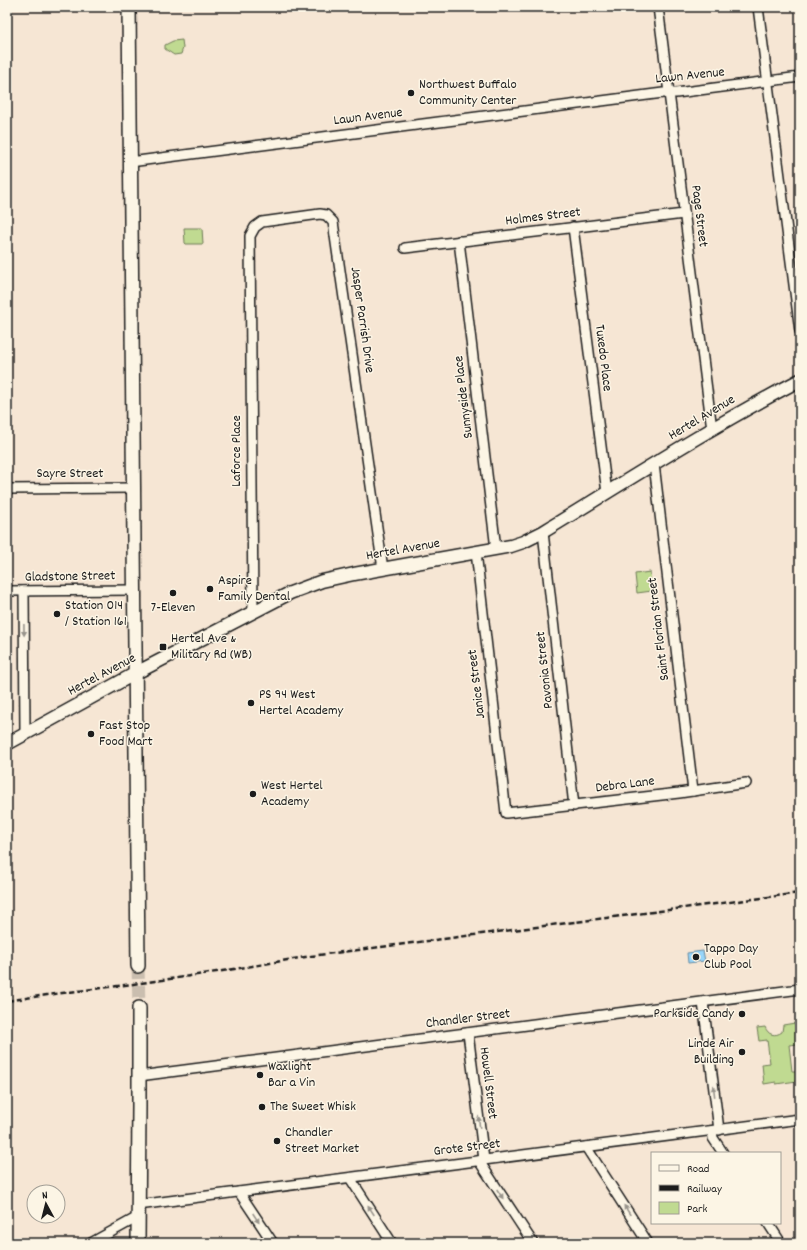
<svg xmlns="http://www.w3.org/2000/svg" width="807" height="1250" font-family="Dekko,sans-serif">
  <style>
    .green { fill: #c0da91; stroke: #6e7b56 }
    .water { fill: #98d5f9; stroke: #668ba1 }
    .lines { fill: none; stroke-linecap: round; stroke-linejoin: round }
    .secondary-tunnel { stroke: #cabeaf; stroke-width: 13; stroke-dasharray: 13 6; stroke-linecap: butt }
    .minor-casing { stroke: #1c1c1c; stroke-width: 12 }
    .tertiary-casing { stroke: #1c1c1c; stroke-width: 15 }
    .secondary-casing { stroke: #1c1c1c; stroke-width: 16 }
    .minor { stroke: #fcf5e5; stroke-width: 9 }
    .tertiary { stroke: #fcf5e5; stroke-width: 12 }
    .secondary { stroke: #fcf5e5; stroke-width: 13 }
    .rail { stroke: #1c1c1c; stroke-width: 2.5; stroke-dasharray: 6 3; stroke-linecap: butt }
    .oneway { fill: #97938b }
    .poi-dot { fill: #1c1c1c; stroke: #fcf5e5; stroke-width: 1.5 }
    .labels { text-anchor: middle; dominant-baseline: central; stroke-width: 3; stroke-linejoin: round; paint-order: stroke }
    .street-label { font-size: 14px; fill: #1c1c1c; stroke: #fcf5e5 }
    .poi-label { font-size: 14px; fill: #1c1c1c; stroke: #fcf5e5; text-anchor: start }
  </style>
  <rect width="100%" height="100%" fill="#f6e6d4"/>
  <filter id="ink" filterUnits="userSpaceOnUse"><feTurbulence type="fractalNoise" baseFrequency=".025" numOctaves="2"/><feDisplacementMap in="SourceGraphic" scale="8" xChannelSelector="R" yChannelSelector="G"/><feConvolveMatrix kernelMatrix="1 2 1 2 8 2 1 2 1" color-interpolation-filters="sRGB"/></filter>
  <g filter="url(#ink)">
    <g class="green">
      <polygon points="182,40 183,48 181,54 174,55 165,49 165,45 173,41"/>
      <polygon points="184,228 202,228 203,244 186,244 185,243"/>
      <polygon points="650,572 652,591 637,593 635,574"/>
      <path d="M795,1023L798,1044L789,1045L792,1071H796L797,1081L776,1084V1082L764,1084L762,1064L770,1063L767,1040L759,1041L757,1028L765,1027C768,1035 775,1037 782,1032L783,1025Z"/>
    </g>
    <polygon class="water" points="703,951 705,961 688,963 687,953"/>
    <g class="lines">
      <polyline class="secondary-tunnel" points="138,966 139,1008"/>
      <g class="minor-casing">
        <g id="minor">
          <polyline points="658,7 712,429"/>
          <polyline points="758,7 800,331"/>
          <polyline points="130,162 663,93 676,93 800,77"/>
          <polyline points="573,227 607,493"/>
          <polyline points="459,241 496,549"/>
          <polyline points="405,248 684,214"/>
          <polyline points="654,464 693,791"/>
          <polyline points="7,489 133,488"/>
          <polyline points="543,532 574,806"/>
          <polyline points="476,552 506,813 679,793 746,783"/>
          <polyline points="7,591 134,590"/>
          <polyline points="24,591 25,733"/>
          <polyline points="253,611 250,236 255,227 262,222 320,214 326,215 333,222 383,569"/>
          <polyline points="703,1002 719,1130"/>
          <polyline points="468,1033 484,1160"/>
          <polyline points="139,1076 800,989"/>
          <polyline points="712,1131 713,1138 723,1153"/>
          <polyline points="586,1147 648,1243"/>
          <polyline points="479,1161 533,1243"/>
          <polyline points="350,1178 392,1243"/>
          <polyline points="239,1192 273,1243"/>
          <polyline points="138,1205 800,1119"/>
          <polyline points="768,1223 781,1243"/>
          <polyline points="91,1243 138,1217"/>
        </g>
      </g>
      <g class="tertiary-casing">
        <path id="tertiary" d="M7,744L136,673L290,593L322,581L354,574L511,546L523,542L543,532C628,480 712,426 800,380"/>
      </g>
      <g class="secondary-casing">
        <g id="secondary">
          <polyline points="129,7 138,966"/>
          <polyline points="138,1243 139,1106 139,1008"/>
        </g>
      </g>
      <use href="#minor" class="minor"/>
      <use href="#tertiary" class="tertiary"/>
      <use href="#secondary" class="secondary"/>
      <path class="rail" d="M7,1001C56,993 105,988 155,981C207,974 259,965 311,956L800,893"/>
    </g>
    <defs><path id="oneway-solid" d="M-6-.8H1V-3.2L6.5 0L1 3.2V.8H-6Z"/></defs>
    <g class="oneway">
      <use href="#oneway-solid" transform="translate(24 630) rotate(89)"/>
      <use href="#oneway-solid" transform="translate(714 1091) rotate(-97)"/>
      <use href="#oneway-solid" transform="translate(479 1122) rotate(-97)"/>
      <use href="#oneway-solid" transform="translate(500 1194) rotate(57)"/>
      <use href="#oneway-solid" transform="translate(371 1210) rotate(-123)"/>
      <use href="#oneway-solid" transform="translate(627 1210) rotate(-123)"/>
      <use href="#oneway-solid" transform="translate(256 1218) rotate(57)"/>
    </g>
  </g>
  <g class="poi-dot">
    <circle cx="411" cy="93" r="4"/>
    <circle cx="210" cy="589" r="4"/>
    <circle cx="173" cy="593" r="4"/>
    <circle cx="57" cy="614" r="4"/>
    <rect x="159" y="643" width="8" height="8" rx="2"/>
    <circle cx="251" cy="703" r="4"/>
    <circle cx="91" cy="734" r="4"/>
    <circle cx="253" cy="794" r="4"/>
    <circle cx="696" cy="957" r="4"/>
    <circle cx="742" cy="1014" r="4"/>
    <circle cx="742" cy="1052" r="4"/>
    <circle cx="260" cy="1075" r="4"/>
    <circle cx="262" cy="1107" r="4"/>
    <circle cx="277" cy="1141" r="4"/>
  </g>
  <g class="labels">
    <g class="street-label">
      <text transform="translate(690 76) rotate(-6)">Lawn Avenue</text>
      <text transform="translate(368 117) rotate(-7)">Lawn Avenue</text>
      <text transform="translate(699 216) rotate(83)">Page Street</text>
      <text transform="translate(543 217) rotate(-7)">Holmes Street</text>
      <text transform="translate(362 320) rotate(82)">Jasper Parrish Drive</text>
      <text transform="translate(603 358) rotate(83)">Tuxedo Place</text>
      <text transform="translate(464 397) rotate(-97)">Sunnyside Place</text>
      <text transform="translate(702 418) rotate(-31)">Hertel Avenue</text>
      <text transform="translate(237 451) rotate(-90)">Laforce Place</text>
      <text x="70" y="474">Sayre Street</text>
      <text transform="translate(403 550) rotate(-10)">Hertel Avenue</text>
      <text transform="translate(70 577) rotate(-1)">Gladstone Street</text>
      <text transform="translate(659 629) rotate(-97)">Saint Florian Street</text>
      <text transform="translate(545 670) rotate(-96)">Pavonia Street</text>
      <text transform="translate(102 675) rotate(-28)">Hertel Avenue</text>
      <text transform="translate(477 684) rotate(-97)">Janice Street</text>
      <text transform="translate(625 785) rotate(-7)">Debra Lane</text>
      <text transform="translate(468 1019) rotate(-7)">Chandler Street</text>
      <text transform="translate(488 1083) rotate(83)">Howell Street</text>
      <text transform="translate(467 1148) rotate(-7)">Grote Street</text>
    </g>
    <g class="poi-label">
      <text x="419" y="85">Northwest Buffalo<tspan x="419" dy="16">Community Center</tspan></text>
      <text x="218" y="581">Aspire<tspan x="218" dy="16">Family Dental</tspan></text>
      <text x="65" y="606">Station 014<tspan x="65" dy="16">/ Station 161</tspan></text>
      <text x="173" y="608" text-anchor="middle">7-Eleven</text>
      <text x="171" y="639">Hertel Ave &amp;<tspan x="171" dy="16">Military Rd (WB)</tspan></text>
      <text x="259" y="695">PS 94 West<tspan x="259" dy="16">Hertel Academy</tspan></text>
      <text x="99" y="726">Fast Stop<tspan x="99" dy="16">Food Mart</tspan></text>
      <text x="261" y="786">West Hertel<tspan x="261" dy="16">Academy</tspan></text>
      <text x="704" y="949">Tappo Day<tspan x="704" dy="16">Club Pool</tspan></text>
      <text x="734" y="1014" text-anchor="end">Parkside Candy</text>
      <text x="734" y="1044" text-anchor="end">Linde Air<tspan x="734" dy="16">Building</tspan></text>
      <text x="268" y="1067">Waxlight<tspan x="268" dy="16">Bar a Vin</tspan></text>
      <text x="270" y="1107">The Sweet Whisk</text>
      <text x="285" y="1133">Chandler<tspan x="285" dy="16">Street Market</tspan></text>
    </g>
  </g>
  <rect width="807" height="1250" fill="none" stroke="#fcf5e5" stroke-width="24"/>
  <rect x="12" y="12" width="783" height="1226" fill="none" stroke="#1c1c1c" stroke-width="1.5" filter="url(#ink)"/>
  <rect x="651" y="1152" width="130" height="72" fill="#fcf5e5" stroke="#a29e95"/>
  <rect x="659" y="1165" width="20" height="6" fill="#fcf5e5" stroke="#a29e95"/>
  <text x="687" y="1172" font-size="12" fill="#1c1c1c">Road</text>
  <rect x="659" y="1185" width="20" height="6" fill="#1c1c1c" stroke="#a29e95"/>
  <text x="687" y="1192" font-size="12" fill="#1c1c1c">Railway</text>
  <rect x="659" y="1202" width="20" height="12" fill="#c0da91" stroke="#a29e95"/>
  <text x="687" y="1212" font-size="12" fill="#1c1c1c">Park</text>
  <g transform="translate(46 1204) rotate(353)"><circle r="19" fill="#fcf5e5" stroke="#a29e95"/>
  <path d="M0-3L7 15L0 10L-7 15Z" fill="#1c1c1c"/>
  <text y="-6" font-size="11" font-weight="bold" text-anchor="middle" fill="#1c1c1c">N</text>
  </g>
</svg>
